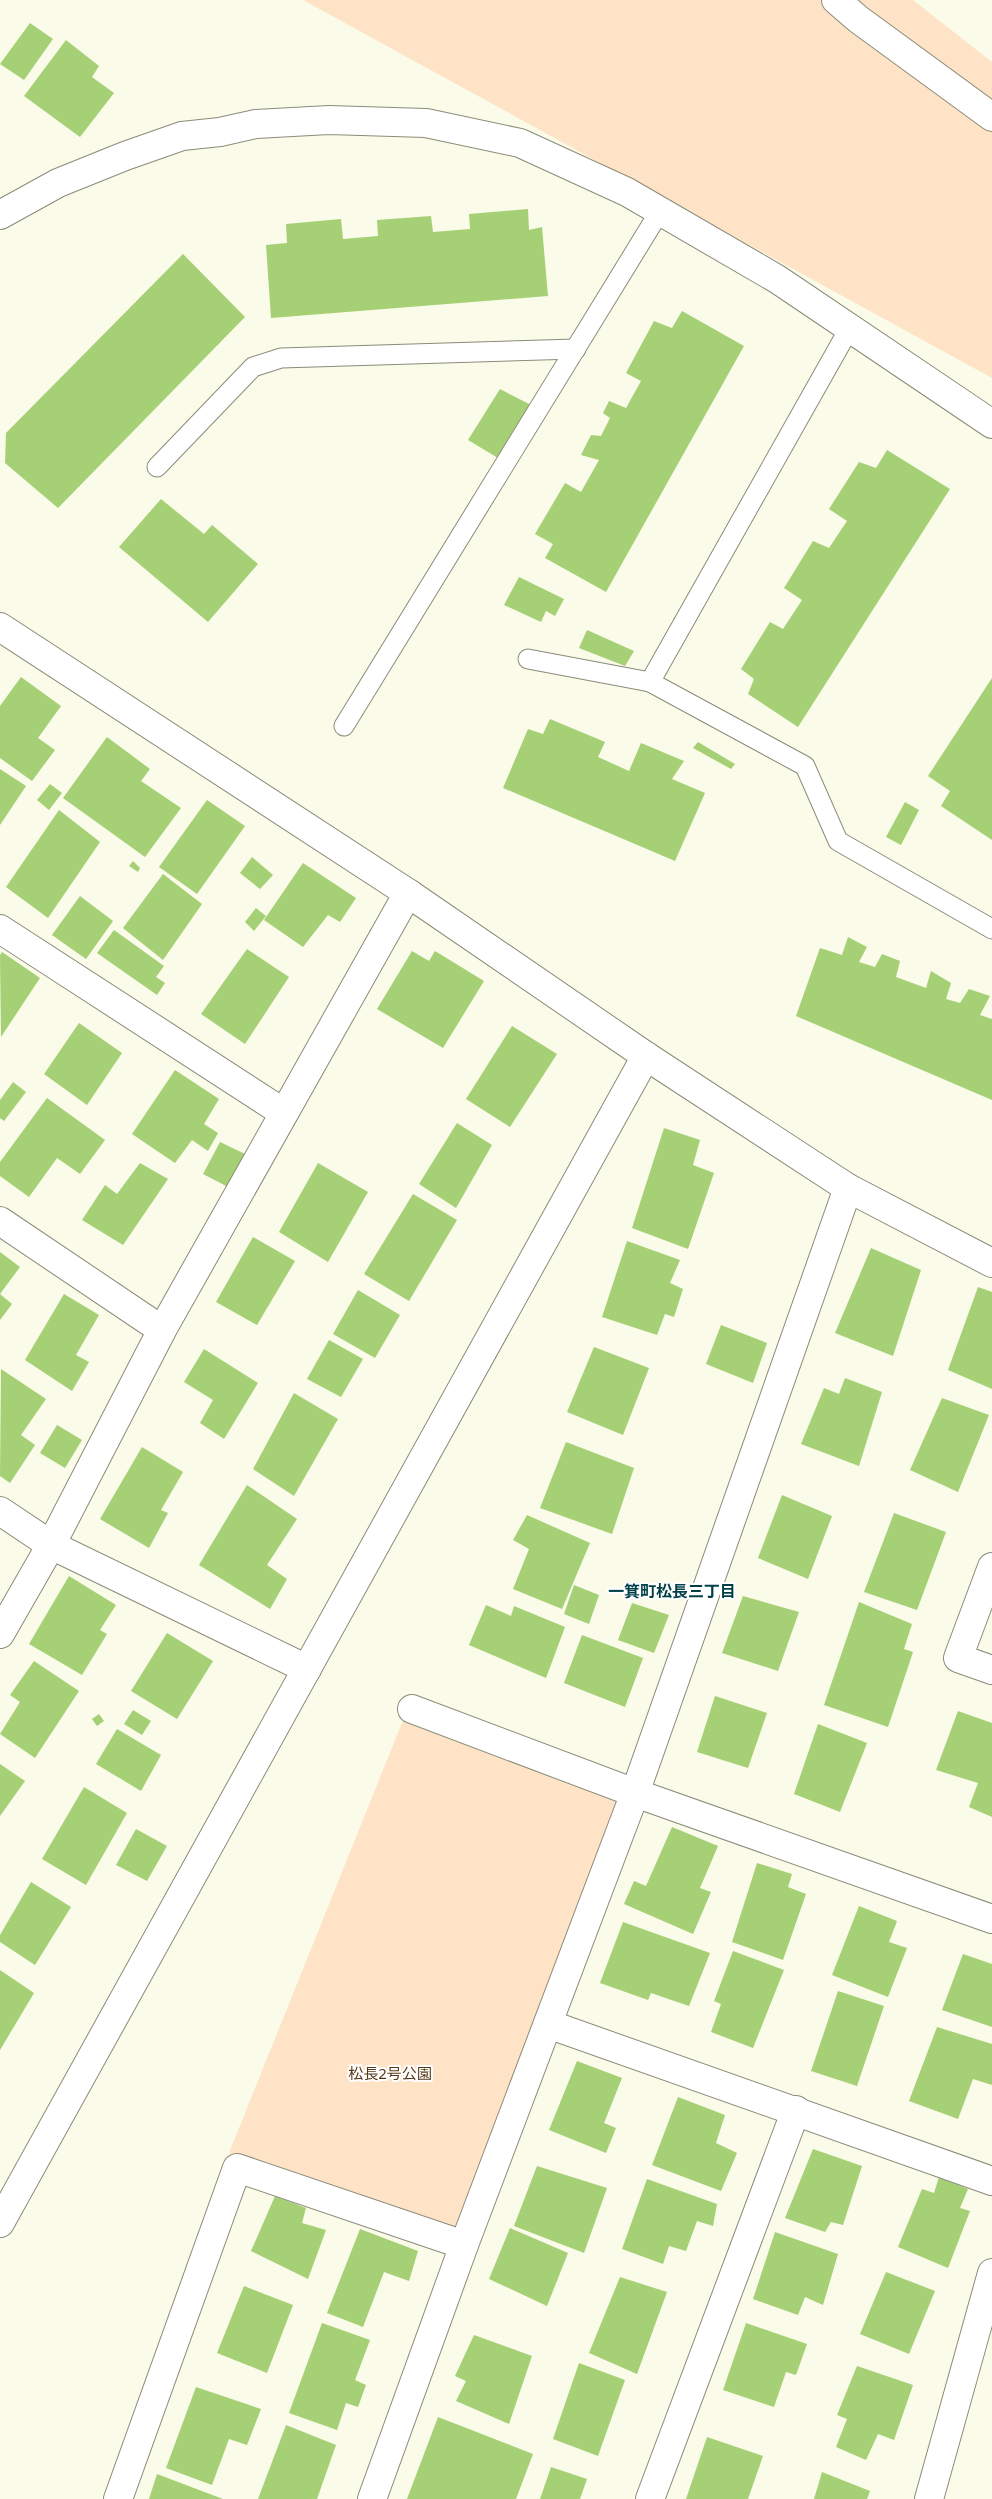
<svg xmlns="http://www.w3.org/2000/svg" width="992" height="2499" font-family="'Noto Sans','Noto Sans JP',sans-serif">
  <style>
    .green { fill: #fee3c6 }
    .building { fill: #a5d075 }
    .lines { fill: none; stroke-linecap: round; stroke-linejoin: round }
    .service-casing { stroke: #8b8b7a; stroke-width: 21 }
    .minor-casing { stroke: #8b8b7a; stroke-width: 30 }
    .tertiary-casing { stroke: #8b8b7a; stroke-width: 30 }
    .service { stroke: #fff; stroke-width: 19 }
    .minor { stroke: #fff; stroke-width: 28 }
    .tertiary { stroke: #fff; stroke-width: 28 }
    .labels { text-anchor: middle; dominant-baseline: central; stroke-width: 4; stroke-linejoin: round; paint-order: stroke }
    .park-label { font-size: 15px; fill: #563a18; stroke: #fff }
    .neighbourhood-label { font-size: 16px; font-weight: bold; fill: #003f48; stroke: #fff }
  </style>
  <rect width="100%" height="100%" fill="#fafbe8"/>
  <g class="green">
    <polygon points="303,0 913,0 992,62 992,378"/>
    <polygon points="404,1718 620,1799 458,2230 229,2153"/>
  </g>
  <g class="building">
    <polygon points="30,23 53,39 24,80 0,64"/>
    <polygon points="66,40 99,66 92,77 114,93 80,137 24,96"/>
    <polygon points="528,209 529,230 542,227 548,296 271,318 266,245 287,243 286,224 341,219 343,239 378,236 377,220 431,216 433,232 470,229 469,214"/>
    <polygon points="183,254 245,317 58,508 5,463 6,433"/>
    <polygon points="682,311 744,346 606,592 545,558 553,544 535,534 565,483 581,492 599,460 581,455 591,435 601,436 610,418 603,413 609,401 626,408 641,381 626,373 654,321 672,328"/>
    <polygon points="500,389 531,405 498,458 468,440"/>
    <polygon points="887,450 950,489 798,727 748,694 754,679 741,669 770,622 783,629 802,600 784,588 813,541 829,548 847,521 829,509 859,462 876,468"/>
    <polygon points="161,499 204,534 212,525 258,564 208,622 119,547"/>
    <polygon points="519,577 564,599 555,616 546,611 541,622 504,605"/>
    <polygon points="587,630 634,651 625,666 579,648"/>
    <polygon points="21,677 61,706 38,738 55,750 32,781 0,758 0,706"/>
    <polygon points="992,678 992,840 941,806 950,791 928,776"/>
    <polygon points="550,719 605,742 598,757 629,771 641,743 684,761 672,779 705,793 675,861 503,788 528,729 543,734"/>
    <polygon points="107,737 150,769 141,781 181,808 145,857 63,798"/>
    <polygon points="698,742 735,764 731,769 693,748"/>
    <polygon points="0,769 26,786 0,825"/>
    <polygon points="50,784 62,793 49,810 37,800"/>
    <polygon points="207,800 245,826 197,894 159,867"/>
    <polygon points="905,802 919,810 901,845 886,837"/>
    <polygon points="59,810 100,842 48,918 6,887"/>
    <polygon points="252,857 273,875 260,889 240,873"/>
    <polygon points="133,861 140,868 138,872 129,866"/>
    <polygon points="303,863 356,898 340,922 328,915 303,947 264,920"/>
    <polygon points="163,874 202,904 163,960 123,928"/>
    <polygon points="80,896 113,921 86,959 52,935"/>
    <polygon points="256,908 266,916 254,931 245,922"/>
    <polygon points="114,930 164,966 156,977 165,983 157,995 97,953"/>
    <polygon points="848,937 867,947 859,962 875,967 882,954 900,961 896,977 926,988 931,971 951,983 946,999 960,1003 969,989 990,996 980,1015 992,1019 992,1100 796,1016 820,948 842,955"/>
    <polygon points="247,949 289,977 245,1044 201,1014"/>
    <polygon points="412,951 429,961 435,951 484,981 443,1048 377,1009"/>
    <polygon points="2,952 40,978 1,1037 0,955"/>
    <polygon points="79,1023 122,1053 87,1105 44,1074"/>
    <polygon points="512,1026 557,1054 510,1127 466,1099"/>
    <polygon points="175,1070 219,1099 204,1124 218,1133 208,1151 192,1140 175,1163 132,1134"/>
    <polygon points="13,1082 26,1092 4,1121 0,1118 0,1100"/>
    <polygon points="47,1098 105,1140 80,1174 57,1158 29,1197 0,1176 0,1162"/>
    <polygon points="457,1123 492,1145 456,1208 419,1184"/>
    <polygon points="664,1128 700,1140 693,1165 714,1173 688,1249 632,1228"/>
    <polygon points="220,1142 245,1154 228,1187 203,1174"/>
    <polygon points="140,1163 168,1179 123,1245 82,1220 105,1185 117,1194"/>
    <polygon points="318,1163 368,1192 328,1262 279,1232"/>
    <polygon points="413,1194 457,1220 409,1301 364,1274"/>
    <polygon points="253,1237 295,1261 257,1325 216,1302"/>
    <polygon points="627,1241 680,1260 670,1283 683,1289 674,1317 665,1314 657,1335 602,1317"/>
    <polygon points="871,1248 921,1270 893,1356 835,1333"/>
    <polygon points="0,1252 20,1267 0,1294"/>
    <polygon points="978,1287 992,1292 992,1389 948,1370"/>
    <polygon points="358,1290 400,1315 375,1358 333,1334"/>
    <polygon points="0,1294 12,1304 0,1320"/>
    <polygon points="64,1294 99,1315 76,1355 89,1362 72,1391 25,1360"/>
    <polygon points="721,1325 767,1343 753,1383 706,1364"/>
    <polygon points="329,1340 363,1359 341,1397 307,1379"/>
    <polygon points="594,1347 649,1368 623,1435 567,1412"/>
    <polygon points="204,1349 258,1383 224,1439 200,1423 213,1400 184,1382"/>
    <polygon points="1,1369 46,1399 21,1435 35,1445 10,1483 0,1476"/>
    <polygon points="845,1378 882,1392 859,1466 801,1444 824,1388 839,1394"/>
    <polygon points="294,1393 338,1419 294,1496 253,1469"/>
    <polygon points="942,1398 989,1415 958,1492 910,1470"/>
    <polygon points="57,1425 82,1440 65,1468 40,1453"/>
    <polygon points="566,1442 634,1468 612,1534 540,1508"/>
    <polygon points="142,1447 183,1472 161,1510 168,1513 149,1548 100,1519"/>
    <polygon points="247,1485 297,1519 267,1565 287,1579 270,1609 199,1565"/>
    <polygon points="782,1495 832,1516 808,1579 758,1558"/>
    <polygon points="894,1513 946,1532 917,1610 864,1592"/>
    <polygon points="527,1515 590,1543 562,1609 513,1589 529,1549 513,1540"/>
    <polygon points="69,1576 116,1605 100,1630 107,1634 82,1675 29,1644"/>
    <polygon points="574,1585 599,1595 589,1624 564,1614"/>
    <polygon points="743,1596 799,1612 778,1671 722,1653"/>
    <polygon points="859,1602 912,1624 904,1649 913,1652 888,1727 824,1705"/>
    <polygon points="632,1603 669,1615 654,1653 618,1640"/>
    <polygon points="486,1605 511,1616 514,1606 565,1627 546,1678 469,1645"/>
    <polygon points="167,1633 213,1661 177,1719 131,1691"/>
    <polygon points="582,1635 643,1658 625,1707 564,1683"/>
    <polygon points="34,1661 79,1691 35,1758 0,1734 20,1702 10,1695"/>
    <polygon points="715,1696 767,1713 748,1768 697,1752"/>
    <polygon points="133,1710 151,1721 142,1735 124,1724"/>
    <polygon points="958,1711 992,1723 992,1817 969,1807 978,1783 936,1770"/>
    <polygon points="99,1714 104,1721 97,1726 92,1719"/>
    <polygon points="818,1724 867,1743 840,1812 794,1794"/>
    <polygon points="117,1729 161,1755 141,1791 96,1764"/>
    <polygon points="0,1764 25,1781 0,1816"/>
    <polygon points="84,1787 127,1813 86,1885 42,1859"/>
    <polygon points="672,1827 718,1846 700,1888 711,1892 693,1934 624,1904 634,1881 646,1886"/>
    <polygon points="136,1829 167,1846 147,1881 116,1865"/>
    <polygon points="757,1863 792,1874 788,1887 806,1894 783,1960 732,1942"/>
    <polygon points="31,1882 71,1907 35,1965 0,1942 0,1935"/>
    <polygon points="859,1906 897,1921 889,1942 907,1948 888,1997 832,1975"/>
    <polygon points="623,1922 710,1953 689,2006 651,1993 648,2000 600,1983"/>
    <polygon points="733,1951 784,1970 753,2048 711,2032 721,2004 714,2001"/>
    <polygon points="963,1954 992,1964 992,2027 942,2010"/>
    <polygon points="0,1970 34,1993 0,2050"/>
    <polygon points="838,1991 884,2006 857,2086 811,2071"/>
    <polygon points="937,2027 992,2044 992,2085 973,2079 958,2119 909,2101"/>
    <polygon points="577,2061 622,2078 604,2123 616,2128 606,2153 549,2130"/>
    <polygon points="678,2097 725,2115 716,2143 737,2153 721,2191 652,2165"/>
    <polygon points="813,2149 862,2166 843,2225 831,2222 825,2232 785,2218"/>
    <polygon points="537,2166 607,2188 584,2253 514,2226"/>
    <polygon points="939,2177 968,2189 960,2208 970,2211 948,2268 898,2247 922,2189 934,2193"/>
    <polygon points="647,2179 717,2204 713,2226 697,2221 686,2251 669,2246 663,2264 622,2249"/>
    <polygon points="275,2196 306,2208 302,2223 326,2230 308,2279 251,2251"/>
    <polygon points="510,2228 568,2253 547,2306 489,2279"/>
    <polygon points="360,2229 418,2251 409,2281 384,2272 363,2327 327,2313"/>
    <polygon points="775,2232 838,2254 823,2305 805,2297 798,2315 753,2299"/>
    <polygon points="886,2272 935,2291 909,2354 860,2334"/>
    <polygon points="620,2277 667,2292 637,2374 589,2353"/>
    <polygon points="244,2286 293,2305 267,2373 217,2353"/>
    <polygon points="322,2323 370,2340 355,2380 366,2385 358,2407 346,2403 337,2430 289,2413"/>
    <polygon points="746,2323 807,2344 796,2375 786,2372 774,2407 723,2390"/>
    <polygon points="474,2335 532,2356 509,2424 456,2401 466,2381 455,2376"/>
    <polygon points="579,2363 625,2380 598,2456 553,2439"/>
    <polygon points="857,2366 913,2385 894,2440 878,2434 866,2460 836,2447 847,2419 837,2415"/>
    <polygon points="196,2387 261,2409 247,2445 229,2439 212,2485 166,2468"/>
    <polygon points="438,2417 533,2454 516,2499 407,2499"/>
    <polygon points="286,2425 336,2445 317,2499 258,2499"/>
    <polygon points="707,2437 763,2456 748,2499 686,2499"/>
    <polygon points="551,2467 587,2479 580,2499 540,2499"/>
    <polygon points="822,2472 870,2491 867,2499 814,2499"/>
    <polygon points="157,2474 223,2499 149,2499"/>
  </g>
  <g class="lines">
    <g class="service-casing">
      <g id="service">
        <polyline points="849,329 650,682 805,766 838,841 992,929"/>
        <polyline points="157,467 253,367 281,358 576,349"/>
        <polyline points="528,659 650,682"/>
        <polyline points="344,726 660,211"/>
      </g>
    </g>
    <g class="minor-casing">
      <g id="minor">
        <polyline points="836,0 858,19 992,117"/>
        <polyline points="0,929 284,1113"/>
        <polyline points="0,1221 162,1330"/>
        <polyline points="0,1511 51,1545 307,1669"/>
        <polyline points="992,1567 958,1658 992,1670"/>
        <polyline points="0,1634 51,1545 162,1330 408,893"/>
        <polyline points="412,1709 635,1793 992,1919"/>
        <polyline points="548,2024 992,2181"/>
        <polyline points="118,2499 237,2168 464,2245"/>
        <polyline points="372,2499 464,2245 635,1793 848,1188"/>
        <polyline points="650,2499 796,2110"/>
        <polyline points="929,2499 992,2273"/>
      </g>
    </g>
    <g class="tertiary-casing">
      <g id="tertiary">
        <polyline points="0,215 58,183 125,156 182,136 220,132 256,124 329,120 426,123 520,143 627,192 777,279 992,424"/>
        <polyline points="0,627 408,893 646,1056 848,1188 992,1263"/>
        <polyline points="0,2223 646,1056"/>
      </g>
    </g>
    <use href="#service" class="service"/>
    <use href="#minor" class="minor"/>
    <use href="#tertiary" class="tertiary"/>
  </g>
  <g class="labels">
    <g class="park-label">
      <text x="390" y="2073">松長2号公園</text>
    </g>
    <g class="neighbourhood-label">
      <text x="672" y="1591">一箕町松長三丁目</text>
    </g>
  </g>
</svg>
